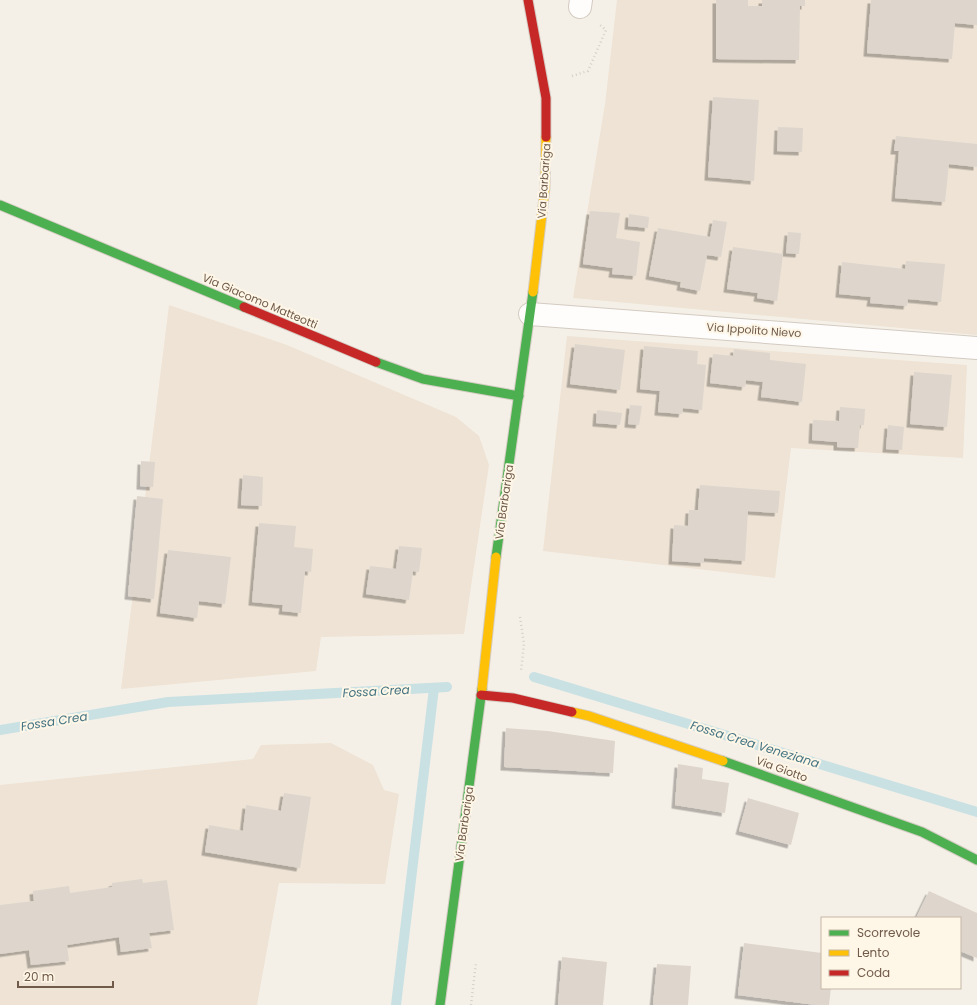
<svg xmlns="http://www.w3.org/2000/svg" width="977" height="1005" font-family="Poppins,sans-serif">
  <style>
    .residential { fill: #eee3d4 }
    .lines { fill: none; stroke-linecap: round; stroke-linejoin: round }
    .stream { stroke: #cae1e4; stroke-width: 10 }
    .building { fill: #ded6cd; filter: url(#shadow) }
    .street-casing { stroke: #d3cbc2; stroke-width: 24 }
    .fast-casing { stroke: #d5cdc4; stroke-width: 11 }
    .slow-casing { stroke: #d5cdc4; stroke-width: 11 }
    .jam-casing { stroke: #d5cdc4; stroke-width: 11 }
    .path { stroke: #d6cfc9; stroke-width: 2.5; stroke-dasharray: 1 3; stroke-linecap: butt }
    .street { stroke: #fefdfb; stroke-width: 22 }
    .fast { stroke: #4caf50; stroke-width: 9 }
    .slow { stroke: #ffc107; stroke-width: 9 }
    .jam { stroke: #c62828; stroke-width: 9 }
    .labels { text-anchor: middle; dominant-baseline: central; stroke-width: 4; stroke-linejoin: round; paint-order: stroke }
    .street-label { font-size: 11px; fill: #705a49; stroke: #fef6e7 }
    .water-label { font-size: 12px; font-style: italic; fill: #447483; stroke: #fef6e7 }
  </style>
  <defs>
    <filter id="shadow"><feDropShadow dx="-3.5" dy="3.5" stdDeviation="0" flood-color="#0004"/></filter>
  </defs>
  <rect width="100%" height="100%" fill="#f5f0e7"/>
  <g class="residential">
    <polygon points="617,0 977,0 977,335 573,298 605,104"/>
    <polygon points="169,305 287,345 456,417 479,436 489,465 464,634 321,637 316,671 121,689"/>
    <polygon points="567,336 967,365 963,458 791,448 775,578 543,551"/>
    <polygon points="331,743 373,765 384,790 399,794 385,884 279,883 257,1005 0,1005 0,785 253,759 261,745"/>
  </g>
  <g class="lines">
    <g class="stream">
      <polyline points="534,677 977,812"/>
      <polyline points="0,730 168,702 447,687"/>
      <polyline points="396,1005 434,688"/>
    </g>
  </g>
  <g class="building">
    <polygon points="716,0 748,0 748,6 762,6 762,0 805,0 805,6 800,6 799,60 716,59"/>
    <polygon points="871,0 977,0 977,25 955,23 952,59 867,53"/>
    <polygon points="713,97 759,100 754,181 708,177"/>
    <polygon points="778,127 803,128 802,152 777,151"/>
    <polygon points="896,136 977,144 977,167 949,164 945,202 895,198 899,151 894,151"/>
    <polygon points="590,211 620,213 616,238 640,242 636,276 612,274 613,268 583,264"/>
    <polygon points="629,214 649,217 648,228 628,226"/>
    <polygon points="713,220 727,222 721,257 707,255 700,291 680,287 681,282 649,276 658,228 710,237"/>
    <polygon points="788,232 801,233 799,254 786,253"/>
    <polygon points="733,247 783,254 777,301 757,298 758,293 727,289"/>
    <polygon points="906,261 945,264 941,302 908,299 907,306 870,303 871,297 839,294 842,262 905,269"/>
    <polygon points="575,344 625,350 620,390 570,384"/>
    <polygon points="644,346 698,351 697,364 706,365 702,410 683,408 682,414 658,412 660,391 640,389"/>
    <polygon points="734,349 770,353 770,360 806,364 802,402 761,397 763,382 746,380 745,387 710,383 713,354 733,356"/>
    <polygon points="914,372 952,375 947,427 910,424"/>
    <polygon points="630,405 642,406 639,425 628,424"/>
    <polygon points="840,407 865,409 864,425 860,425 858,448 837,447 837,442 812,440 813,420 839,421"/>
    <polygon points="597,410 622,413 620,425 596,423"/>
    <polygon points="888,425 904,427 902,450 886,449"/>
    <polygon points="141,461 155,462 153,487 140,486"/>
    <polygon points="243,475 263,477 262,506 241,505"/>
    <polygon points="700,485 780,491 778,513 748,511 745,561 704,558 704,563 672,561 674,525 688,526 689,510 698,510"/>
    <polygon points="137,496 163,499 154,599 128,596"/>
    <polygon points="259,523 296,526 294,547 313,549 311,572 305,571 301,613 282,611 283,605 252,602"/>
    <polygon points="399,546 422,548 419,572 413,571 409,600 366,594 370,566 396,569"/>
    <polygon points="168,550 231,557 225,604 199,601 197,618 160,613"/>
    <polygon points="506,728 548,731 615,741 613,773 504,767"/>
    <polygon points="678,764 703,768 702,779 729,783 725,813 675,805"/>
    <polygon points="284,793 311,797 300,868 205,852 209,825 243,831 246,805 281,811"/>
    <polygon points="748,798 799,813 791,845 739,831"/>
    <polygon points="142,879 143,883 167,880 174,930 149,933 152,948 121,952 119,937 67,945 69,961 31,965 29,950 0,954 0,905 34,901 33,891 69,886 70,893 112,887 112,883"/>
    <polygon points="929,891 977,913 977,958 960,951 960,918 916,918"/>
    <polygon points="744,943 822,953 822,988 831,988 829,1005 816,1005 738,995"/>
    <polygon points="562,957 607,962 603,1005 558,1005"/>
    <polygon points="657,964 691,966 688,1005 653,1005"/>
  </g>
  <g class="lines">
    <g class="street-casing">
      <g id="street">
        <polyline points="580,7 581,0"/>
        <polyline points="530,314 977,348"/>
      </g>
    </g>
    <g class="fast-casing">
      <g id="fast">
        <polyline points="0,205 244,307"/>
        <polyline points="376,362 423,379 519,396"/>
        <polyline points="496,557 533,292"/>
        <polyline points="723,761 922,832 977,860"/>
        <polyline points="440,1005 482,689"/>
      </g>
    </g>
    <g class="slow-casing">
      <g id="slow">
        <polyline points="533,292 545,188 546,137"/>
        <polyline points="482,689 496,557"/>
        <polyline points="572,712 589,716 723,761"/>
      </g>
    </g>
    <g class="jam-casing">
      <g id="jam">
        <polyline points="528,0 546,98 546,137"/>
        <polyline points="244,307 376,362"/>
        <polyline points="481,695 513,698 572,712"/>
      </g>
    </g>
    <g class="path">
      <polyline points="572,76 588,71 606,30 600,25"/>
      <polyline points="520,617 524,644 521,671"/>
      <polyline points="471,1005 476,962"/>
    </g>
    <use href="#street" class="street"/>
    <use href="#fast" class="fast"/>
    <use href="#slow" class="slow"/>
    <use href="#jam" class="jam"/>
  </g>
  <g class="labels">
    <g class="street-label">
      <text transform="translate(544 181) rotate(-86)">Via Barbariga</text>
      <text transform="translate(260 301) rotate(23)">Via Giacomo Matteotti</text>
      <text transform="translate(754 330) rotate(4)">Via Ippolito Nievo</text>
      <text transform="translate(504 502) rotate(-82)">Via Barbariga</text>
      <text transform="translate(782 769) rotate(20)">Via Giotto</text>
      <text transform="translate(464 824) rotate(-82)">Via Barbariga</text>
    </g>
    <g class="water-label">
      <text transform="translate(376 691) rotate(-3)">Fossa Crea</text>
      <text transform="translate(54 721) rotate(-9)">Fossa Crea</text>
      <text transform="translate(755 744) rotate(17)">Fossa Crea Veneziana</text>
    </g>
  </g>
  <rect x="821" y="917" width="140" height="72" fill="#fef6e7" stroke="#c5b8a8"/>
  <rect x="829" y="930" width="20" height="6" fill="#4caf50" stroke="#c5b8a8"/>
  <text x="857" y="937" font-size="12" fill="#705a49">Scorrevole</text>
  <rect x="829" y="950" width="20" height="6" fill="#ffc107" stroke="#c5b8a8"/>
  <text x="857" y="957" font-size="12" fill="#705a49">Lento</text>
  <rect x="829" y="970" width="20" height="6" fill="#c62828" stroke="#c5b8a8"/>
  <text x="857" y="977" font-size="12" fill="#705a49">Coda</text>
  <path d="M18 981v6h95v-6" fill="none" stroke="#705a49" stroke-width="2"/>
  <text x="24" y="981" font-size="12" fill="#705a49" stroke="#fef6e7" stroke-width="3" paint-order="stroke">20 m</text>
</svg>
